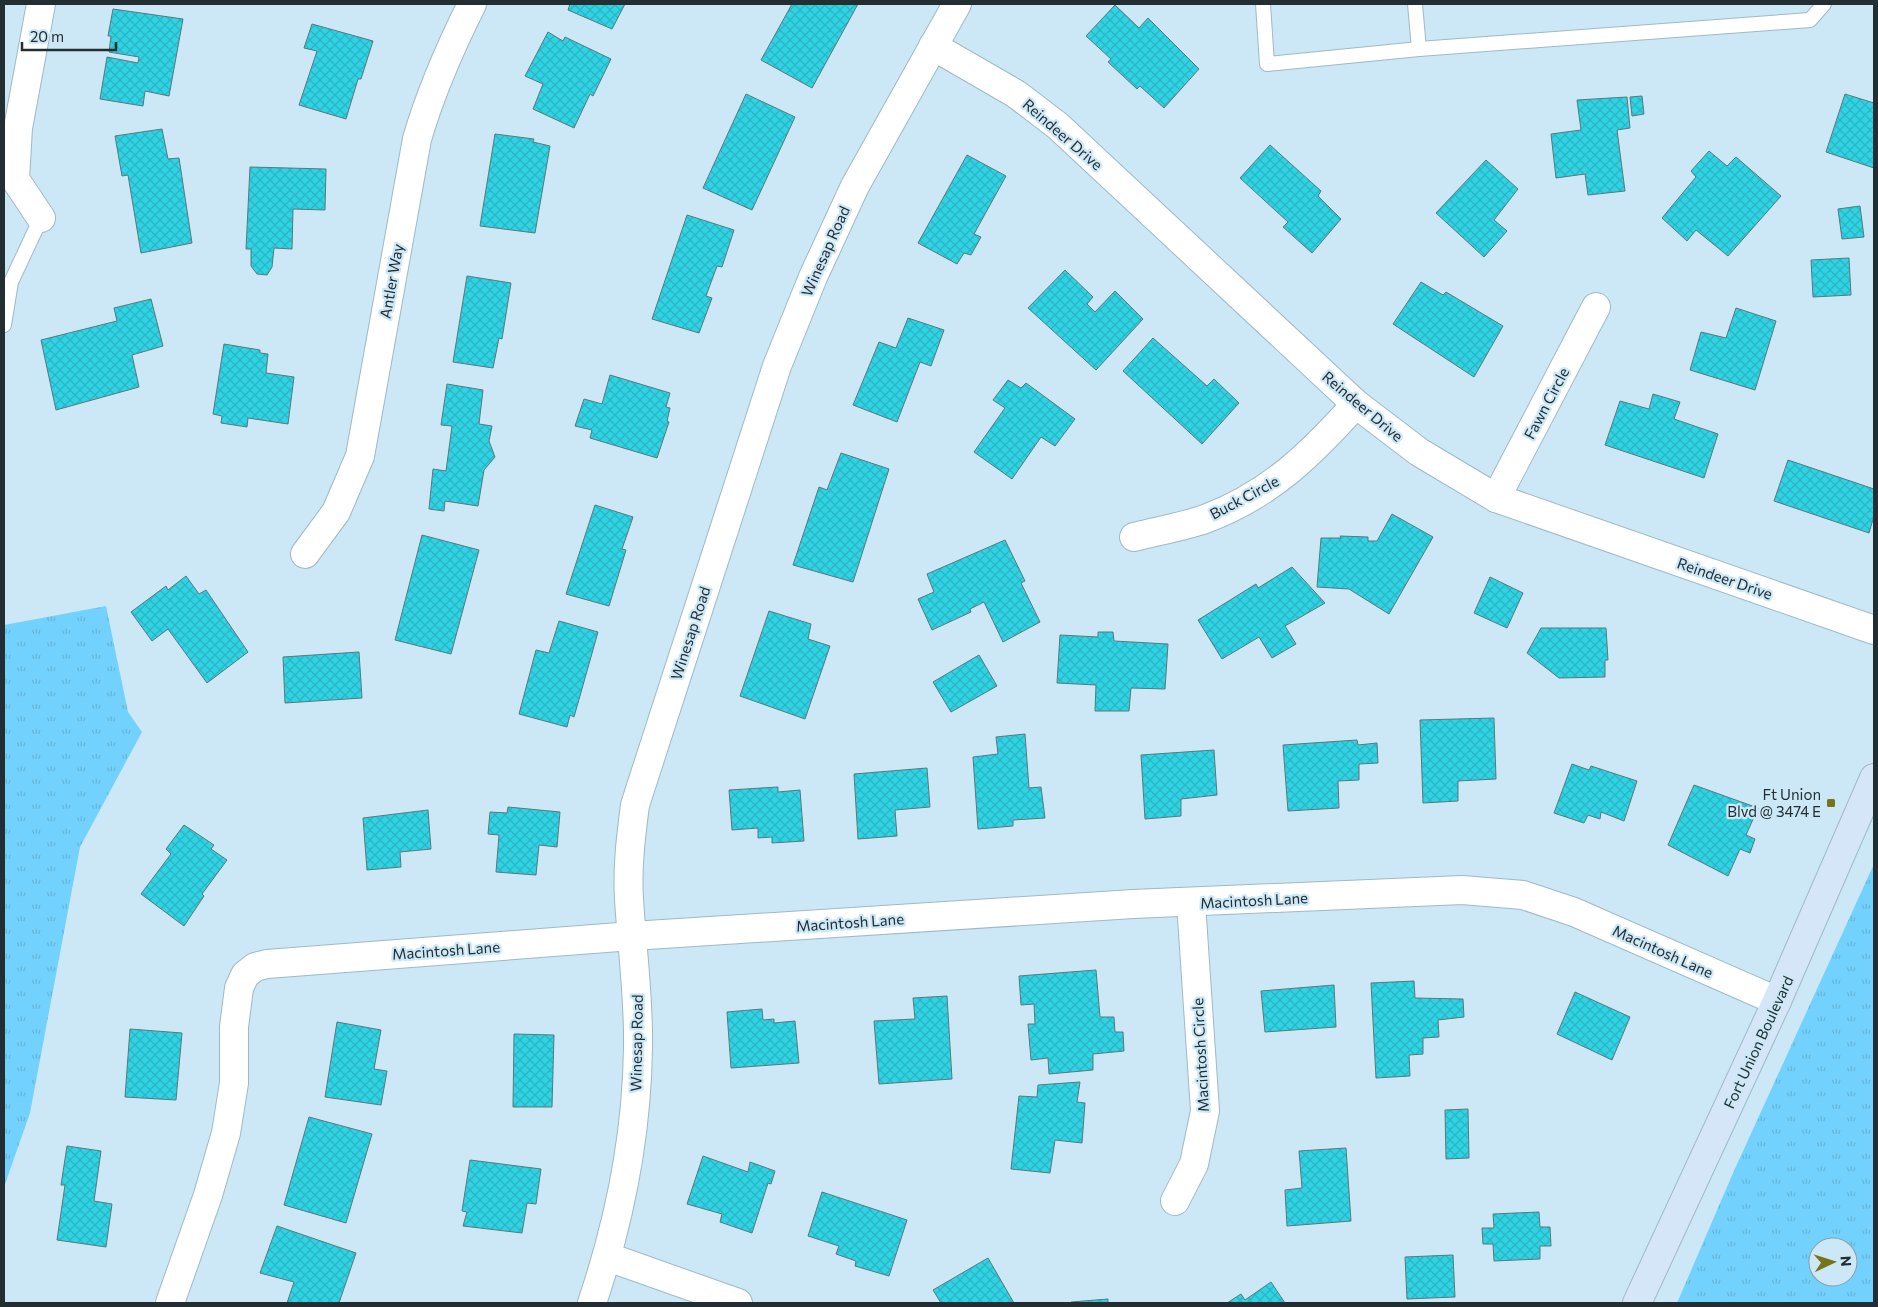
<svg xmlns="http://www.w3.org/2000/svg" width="1878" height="1307" font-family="Commissioner,sans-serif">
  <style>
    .grass { fill: url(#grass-tufts); fill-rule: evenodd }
    .building { fill: url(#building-cross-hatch); stroke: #59787b }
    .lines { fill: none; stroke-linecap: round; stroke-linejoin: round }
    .lane-casing { stroke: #9eb9c7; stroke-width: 16 }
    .street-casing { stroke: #9eb9c7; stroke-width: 30 }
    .secondary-casing { stroke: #9eb9c7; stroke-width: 30 }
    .lane { stroke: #fff; stroke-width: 14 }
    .street { stroke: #fff; stroke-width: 28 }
    .secondary { stroke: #d5e6f9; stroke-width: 28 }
    .poi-dot { fill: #75741a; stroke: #cce8f6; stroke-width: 2 }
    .labels { text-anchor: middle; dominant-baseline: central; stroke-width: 4.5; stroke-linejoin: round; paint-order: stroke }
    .street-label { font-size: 15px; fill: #232e33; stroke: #cce8f6 }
    .poi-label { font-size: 15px; fill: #232e33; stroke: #cce8f6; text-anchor: end }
  </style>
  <defs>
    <pattern id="grass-tufts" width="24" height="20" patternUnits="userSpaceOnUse" patternTransform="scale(1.25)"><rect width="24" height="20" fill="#73d2fd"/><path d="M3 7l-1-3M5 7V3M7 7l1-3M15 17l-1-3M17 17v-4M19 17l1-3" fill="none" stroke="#63b5d9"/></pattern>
    <pattern id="building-cross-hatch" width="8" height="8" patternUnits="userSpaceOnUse" patternTransform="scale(1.25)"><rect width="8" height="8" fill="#2fd3e3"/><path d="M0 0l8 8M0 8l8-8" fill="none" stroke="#29b5c3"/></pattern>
  </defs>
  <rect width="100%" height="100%" fill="#cce8f6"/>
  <g class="grass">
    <polygon points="106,606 128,712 142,732 80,847 30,1113 4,1187 4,625"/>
    <path d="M1874,864V1303H1677L1733,1173ZM1818,1247H1848V1277H1818Z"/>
  </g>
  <g class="building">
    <polygon points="570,4 625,4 612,29 568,10"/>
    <polygon points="792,4 858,4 812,88 761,60"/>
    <polygon points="1115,5 1139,28 1148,18 1199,69 1164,108 1140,86 1137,89 1108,62 1111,59 1086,36"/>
    <polygon points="113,9 183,19 169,96 145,91 143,106 100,99 107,57 138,63 139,57 109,52 111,36 108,36"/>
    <polygon points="312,24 373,41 361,79 358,79 346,119 299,105 317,51 304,48"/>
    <polygon points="548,32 563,41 565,37 611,59 593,96 590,94 574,128 533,109 543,84 525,76"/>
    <polygon points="746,94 795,117 752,210 703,188"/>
    <polygon points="1845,94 1874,103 1874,168 1826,152"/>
    <polygon points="1642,96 1644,114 1632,116 1630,97"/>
    <polygon points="1627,97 1630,128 1617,130 1625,191 1588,195 1585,174 1556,178 1551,134 1581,130 1577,100"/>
    <polygon points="162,129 168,159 179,158 192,243 141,253 128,175 122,176 115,136"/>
    <polygon points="495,134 534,139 533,142 550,146 535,233 480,226"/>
    <polygon points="1270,145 1321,191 1318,196 1341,219 1312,253 1283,227 1288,222 1240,178"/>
    <polygon points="1709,151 1727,166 1736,157 1781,196 1728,256 1696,230 1687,241 1662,218 1696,177 1691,171"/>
    <polygon points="967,155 1006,176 974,234 981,237 971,255 964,253 957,264 918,243"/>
    <polygon points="1486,160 1518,189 1494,220 1507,231 1484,257 1436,213"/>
    <polygon points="250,167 326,169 325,210 293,209 292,249 274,248 272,267 267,275 257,274 251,266 251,249 246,249"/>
    <polygon points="1860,206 1864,237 1842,239 1838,209"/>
    <polygon points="687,215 734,230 722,267 717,266 706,296 712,298 699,333 652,319"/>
    <polygon points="1849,258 1851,295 1813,297 1811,260"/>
    <polygon points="1065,270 1093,297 1087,304 1095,312 1115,291 1143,319 1096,370 1028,308"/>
    <polygon points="467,276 511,283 502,339 499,338 493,368 453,362"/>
    <polygon points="1421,282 1443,295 1446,292 1503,326 1474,377 1393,324"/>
    <polygon points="151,299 163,346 132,355 139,387 56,410 41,340 117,321 114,308"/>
    <polygon points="1736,308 1776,321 1755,390 1690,370 1701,332 1726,338"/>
    <polygon points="908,318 944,330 931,366 920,362 897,422 853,405 879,342 896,348"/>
    <polygon points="1153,338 1207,386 1214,379 1239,403 1202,444 1123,371"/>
    <polygon points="224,344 260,350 260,353 268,354 266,373 294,377 288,424 248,418 247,427 221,423 222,416 213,414"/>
    <polygon points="610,375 670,393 666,407 670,408 667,421 669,422 657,458 590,438 592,430 575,426 584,399 602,404"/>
    <polygon points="1008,380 1021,388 1026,383 1075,419 1055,446 1041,437 1012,479 974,452 1005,408 993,400"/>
    <polygon points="447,384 483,390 479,424 492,426 489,441 495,457 484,470 478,506 445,501 444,511 429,509 433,469 446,471 452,426 441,425"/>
    <polygon points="1653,394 1680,402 1674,419 1718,434 1704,478 1605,445 1620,401 1649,409"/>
    <polygon points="841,453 889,469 853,582 793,565 819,487 827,490"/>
    <polygon points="1788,460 1874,489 1874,516 1869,533 1774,501"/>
    <polygon points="595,505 633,517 622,549 626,550 609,606 566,594"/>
    <polygon points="1392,514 1433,537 1389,614 1349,589 1317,587 1321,538 1341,538 1340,536 1368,537 1368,541 1377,541"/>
    <polygon points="422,535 479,550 451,654 395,640"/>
    <polygon points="1005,540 1025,581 1021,583 1040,622 1003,642 984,602 970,609 971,612 932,630 918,599 934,592 927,574"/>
    <polygon points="1292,567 1325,603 1285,626 1296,644 1272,658 1259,637 1222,659 1198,620 1256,584 1258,588"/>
    <polygon points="186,576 199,594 206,590 248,652 207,683 168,629 152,641 131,612 166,586 168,590"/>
    <polygon points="1490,577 1523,593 1507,628 1474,613"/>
    <polygon points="769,611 811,624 808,639 830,646 805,719 740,696"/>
    <polygon points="559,621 598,632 574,717 570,715 567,727 519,714 536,650 549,653"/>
    <polygon points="1541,628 1606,628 1608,660 1605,660 1605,677 1559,678 1527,653"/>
    <polygon points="1098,632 1113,632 1114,641 1168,644 1165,689 1131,688 1129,711 1095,711 1096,685 1057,683 1060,635 1098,637"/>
    <polygon points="359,652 362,698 285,703 283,657"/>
    <polygon points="979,655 997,686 951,712 933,682"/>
    <polygon points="1494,718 1496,779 1458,781 1458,801 1423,803 1420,720"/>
    <polygon points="1025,734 1029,788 1041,787 1045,818 1013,820 1013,826 978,829 973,757 998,754 996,737"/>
    <polygon points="1357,740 1358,745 1377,743 1378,763 1359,764 1359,780 1338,781 1339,808 1288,811 1283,745"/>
    <polygon points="1214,750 1217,795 1181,799 1181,816 1145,819 1141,755"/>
    <polygon points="1572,764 1589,770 1591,766 1637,781 1624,821 1601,812 1600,819 1588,815 1584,823 1554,813"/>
    <polygon points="927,768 930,807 895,810 897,836 858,839 854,774"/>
    <polygon points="1694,785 1758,808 1746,835 1755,839 1750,853 1740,849 1728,876 1668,845"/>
    <polygon points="778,787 778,792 800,790 804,841 772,843 772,837 758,838 758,828 732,830 729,790"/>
    <polygon points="508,807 560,812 557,847 539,845 536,875 496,872 499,835 488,834 490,812 507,813"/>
    <polygon points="428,810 431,849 400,852 401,867 367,870 363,818"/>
    <polygon points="184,825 214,845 211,849 227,860 202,894 204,896 184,926 141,894 171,854 166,849"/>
    <polygon points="1096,970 1100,1017 1114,1017 1115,1032 1123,1032 1124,1051 1093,1054 1093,1070 1049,1074 1048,1058 1031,1060 1028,1024 1035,1024 1034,1004 1021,1005 1019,976"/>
    <polygon points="1414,981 1415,998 1463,999 1464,1017 1438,1020 1439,1037 1423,1038 1423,1054 1409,1055 1410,1076 1376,1078 1371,983"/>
    <polygon points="1334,985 1336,1027 1265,1032 1261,991"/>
    <polygon points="1575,992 1630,1017 1612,1060 1557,1034"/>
    <polygon points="947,996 952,1079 879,1084 874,1021 915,1019 913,998"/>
    <polygon points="762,1009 763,1020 774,1019 774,1023 795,1021 799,1063 731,1068 727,1012"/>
    <polygon points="337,1022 381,1030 374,1069 387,1071 381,1105 325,1097"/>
    <polygon points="130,1029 182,1033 176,1100 125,1097"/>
    <polygon points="514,1034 554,1035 552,1107 513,1107"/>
    <polygon points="1080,1082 1077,1102 1085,1103 1082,1143 1055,1140 1050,1173 1011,1169 1019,1096 1037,1097 1038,1085"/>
    <polygon points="1468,1109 1469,1158 1446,1159 1445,1110"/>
    <polygon points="309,1117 372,1134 346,1223 284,1205"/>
    <polygon points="67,1146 101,1151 94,1201 112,1204 106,1247 57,1240 65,1185 61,1185"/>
    <polygon points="1346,1148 1351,1221 1287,1226 1285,1190 1302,1188 1299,1151"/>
    <polygon points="703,1156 748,1172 750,1162 775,1171 771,1184 768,1183 752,1233 720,1222 722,1214 687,1204"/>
    <polygon points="470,1160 541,1169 536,1204 527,1203 522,1233 463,1226 467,1212 462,1211"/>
    <polygon points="822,1192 907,1220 889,1276 855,1266 856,1261 836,1254 839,1246 808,1236"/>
    <polygon points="1539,1212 1540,1227 1550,1227 1551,1246 1540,1246 1540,1259 1494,1261 1493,1244 1483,1244 1482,1228 1494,1228 1493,1214"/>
    <polygon points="277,1226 356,1253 339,1303 287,1303 294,1282 260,1273"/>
    <polygon points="1453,1255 1455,1297 1407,1299 1405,1257"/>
    <polygon points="988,1258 1014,1303 941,1303 933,1290"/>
    <polygon points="1271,1282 1285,1303 1227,1303 1241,1294 1245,1300"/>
    <polygon points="1108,1299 1108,1303 1071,1303 1071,1302"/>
  </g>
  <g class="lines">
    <g class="lane-casing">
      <g id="lane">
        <polyline points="1263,4 1267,64 1419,49"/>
        <polyline points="1415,4 1419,49 1810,20 1824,4"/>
        <polyline points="4,325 11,282 41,218"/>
      </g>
    </g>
    <g class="street-casing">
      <g id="street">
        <polyline points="41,4 18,128 15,179 41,218"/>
        <polyline points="933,46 1016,94 1058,126 1356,404 1419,452 1496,498 1874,630"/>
        <polyline points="1496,498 1596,307"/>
        <path d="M1134,537C1157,531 1182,527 1205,519C1270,495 1311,454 1356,404"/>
        <path d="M305,554L336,512L360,456L417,139C431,91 450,48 472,4"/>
        <polyline points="1175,1201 1194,1164 1205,1111 1191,903"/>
        <polyline points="608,1257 738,1303"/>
        <polyline points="170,1303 208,1195 226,1133 234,1083 234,1027 239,988 245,975 255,967 267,964 632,936 1133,904 1462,890 1523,895 1574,912 1777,1001"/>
        <path d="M592,1303C620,1220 637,1135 638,1047C639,997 632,949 629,899C627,867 631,836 635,805L777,366L813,277L855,186L957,4"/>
      </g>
    </g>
    <g class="secondary-casing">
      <polyline id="secondary" points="1637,1303 1777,1001 1874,778"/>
    </g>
    <use href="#lane" class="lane"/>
    <use href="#street" class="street"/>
    <use href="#secondary" class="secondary"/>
  </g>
  <rect class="poi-dot" x="1826" y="798" width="10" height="10" rx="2.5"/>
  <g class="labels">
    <g class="street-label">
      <text transform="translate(1063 134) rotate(41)">Reindeer Drive</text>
      <text transform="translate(825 251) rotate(-66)">Winesap Road</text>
      <text transform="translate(391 281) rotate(-80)">Antler Way</text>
      <text transform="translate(1546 403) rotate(-62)">Fawn Circle</text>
      <text transform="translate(1363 406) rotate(40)">Reindeer Drive</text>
      <text transform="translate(1244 497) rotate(-28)">Buck Circle</text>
      <text transform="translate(1725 578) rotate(19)">Reindeer Drive</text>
      <text transform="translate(690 633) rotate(-72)">Winesap Road</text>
      <text transform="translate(1254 900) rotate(-3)">Macintosh Lane</text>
      <text transform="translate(850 922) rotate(-4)">Macintosh Lane</text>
      <text transform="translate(446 950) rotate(-4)">Macintosh Lane</text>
      <text transform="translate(1663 951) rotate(24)">Macintosh Lane</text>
      <text transform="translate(1758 1042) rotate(-65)">Fort Union Boulevard</text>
      <text transform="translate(636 1043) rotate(-89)">Winesap Road</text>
      <text transform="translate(1200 1055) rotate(-93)">Macintosh Circle</text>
    </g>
    <g class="poi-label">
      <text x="1821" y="794">Ft Union<tspan x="1821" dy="17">Blvd @ 3474 E</tspan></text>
    </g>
  </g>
  <rect width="1878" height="1307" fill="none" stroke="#232e33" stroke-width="10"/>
  <g transform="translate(1833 1262) rotate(86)"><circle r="24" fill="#cce8f6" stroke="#889ea8"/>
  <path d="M0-4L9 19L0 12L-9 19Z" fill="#75741a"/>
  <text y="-8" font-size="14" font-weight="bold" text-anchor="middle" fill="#232e33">N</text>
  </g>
  <path d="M22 42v8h94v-8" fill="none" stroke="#232e33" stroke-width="2.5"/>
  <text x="30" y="42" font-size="15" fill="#232e33" stroke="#cce8f6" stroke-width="4" paint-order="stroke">20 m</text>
</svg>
